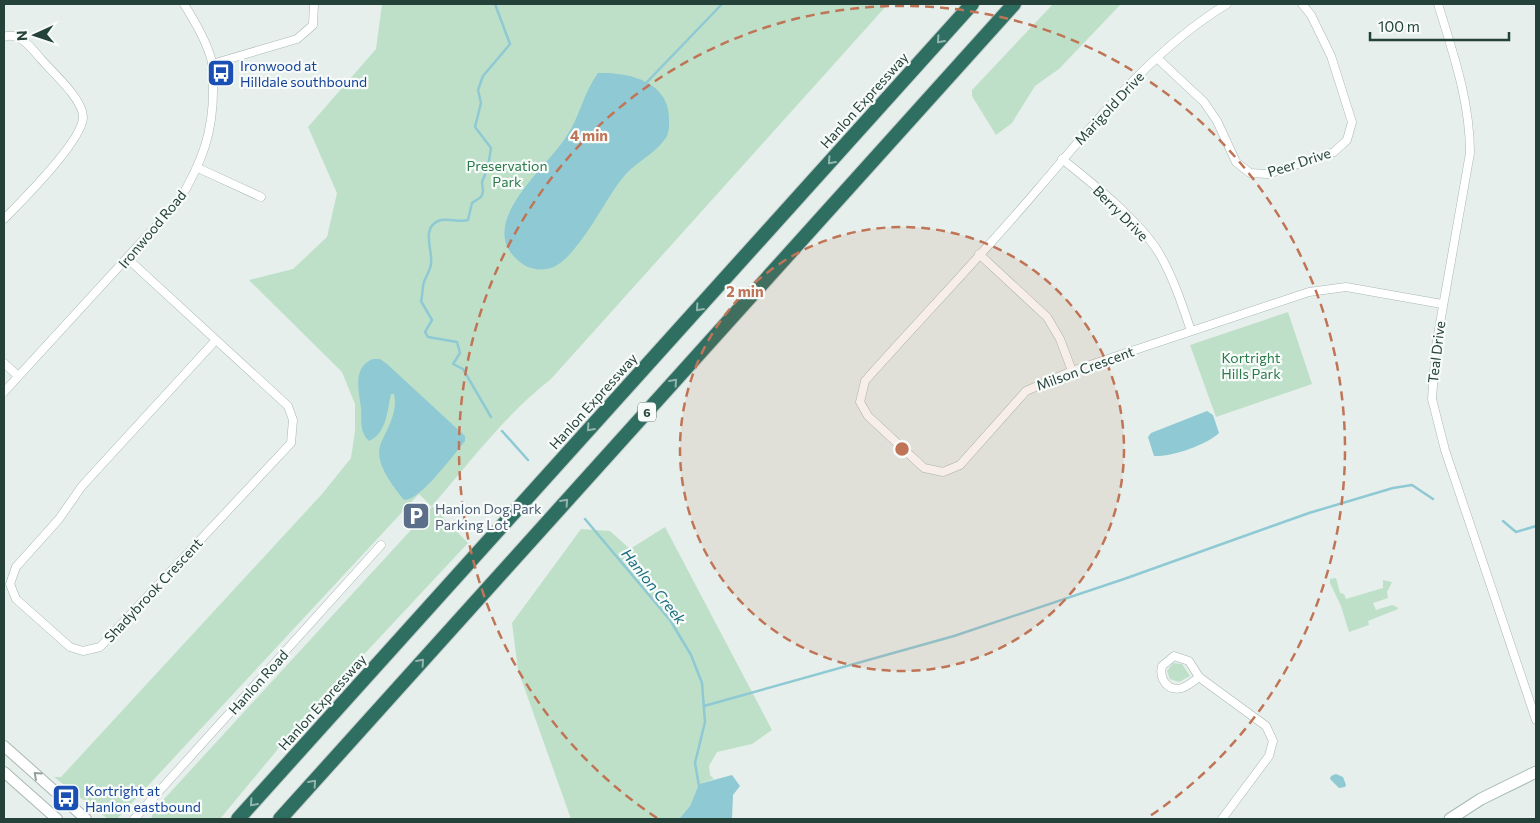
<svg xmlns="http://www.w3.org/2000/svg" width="1540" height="823" font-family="Commissioner,sans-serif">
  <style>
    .green { fill: #bfe0c8 }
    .water { fill: #8ec9d4 }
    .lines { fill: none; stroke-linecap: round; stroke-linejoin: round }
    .stream { stroke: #8ec9d4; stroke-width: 2.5 }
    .minor-casing { stroke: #a8b8b2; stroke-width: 9 }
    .tertiary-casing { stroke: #a8b8b2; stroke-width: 12 }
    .secondary-casing { stroke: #a4bbb3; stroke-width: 13 }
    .motorway-casing { stroke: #c2cac8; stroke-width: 16 }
    .minor { stroke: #fff; stroke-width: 8 }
    .tertiary { stroke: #fff; stroke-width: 10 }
    .secondary { stroke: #fff; stroke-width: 11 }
    .motorway { stroke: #2f6f62; stroke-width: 14 }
    .oneway { stroke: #93b5ae }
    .oneway2 { stroke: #92a09c }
    .ring { fill: none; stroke: #c07456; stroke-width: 2.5; stroke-dasharray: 9 6 }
    .labels { text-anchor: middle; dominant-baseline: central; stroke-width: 4.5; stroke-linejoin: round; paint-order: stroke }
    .shield { fill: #f7fbf9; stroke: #637a73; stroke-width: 1 }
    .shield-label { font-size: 12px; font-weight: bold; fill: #24423a }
    .transit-label { font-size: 14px; fill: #164399; stroke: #f7fbf9; text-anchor: start }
    .street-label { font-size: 14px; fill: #24423a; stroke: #f7fbf9 }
    .park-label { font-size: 14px; fill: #2d7a4b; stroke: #f7fbf9 }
    .service-label { font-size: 14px; fill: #4e5e75; stroke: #f7fbf9; text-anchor: start }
    .water-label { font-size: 15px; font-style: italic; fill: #1c6f80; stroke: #f7fbf9 }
    .centre { fill: #c07456; stroke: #f7fbf9; stroke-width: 2.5 }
    .ring-label { font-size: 15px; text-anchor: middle; font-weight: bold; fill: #c07456; stroke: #f7fbf9; stroke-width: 4.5; stroke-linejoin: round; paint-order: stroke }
  </style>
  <rect width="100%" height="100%" fill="#e6efeb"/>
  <g class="green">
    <path d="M382,4H888L551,379C506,414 470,462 432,506L468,543L297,726L220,819H151L154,810L432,507L419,494L117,819H108L54,777H61L322,494L351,458L355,431V404L342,372L249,280L293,269L327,237L337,193L308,127L376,49Z"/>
    <polygon points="1053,4 1121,4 1059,69 1035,86 1012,123 996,135 972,96 972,90"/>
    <polygon points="1288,312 1312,384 1216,417 1190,345"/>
    <polygon points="665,527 772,730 752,744 717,752 709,766 710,775 714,779 699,784 690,806 679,819 571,819 518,670 512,623 581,529 610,531 630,549"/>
    <polygon points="1336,578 1340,593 1344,594 1346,599 1383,588 1383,580 1392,582 1387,592 1388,598 1373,603 1376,610 1392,605 1397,607 1398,609 1368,621 1369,625 1349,632 1341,606 1330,583 1330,579"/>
    <polygon points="1173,663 1182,664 1190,676 1179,682 1170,679 1167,671"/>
  </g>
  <g class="water">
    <path d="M598,73C628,72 668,81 669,117C669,124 670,133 665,139C653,156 633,163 621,180C603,203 580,253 554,267C545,271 532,270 524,265C469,228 545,170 566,137C580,117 583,93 598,73Z"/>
    <path d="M373,359H380L387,364L465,436V441C454,454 420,501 404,500C393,486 373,462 381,443C388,427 398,412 394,394H391C387,411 387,433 369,441C359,431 362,421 361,408C359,390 352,367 373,359Z"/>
    <path d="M1207,411L1213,415L1219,433C1206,445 1172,457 1154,456L1148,437L1151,433Z"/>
    <polygon points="1336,774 1343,777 1346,785 1345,787 1339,788 1330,779 1331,776"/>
    <polygon points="732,775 740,786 733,795 732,819 679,819 690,806 699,784"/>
  </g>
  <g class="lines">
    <g class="stream">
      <polyline points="647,82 722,4"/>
      <path d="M491,417L463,369L453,364L460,353L457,342L428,337L425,332L432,320L421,301C423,295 422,287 424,282C426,276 430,271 431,264C433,250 421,229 438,221C447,217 458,223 468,220L472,203L481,197L483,192L482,182L488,167L491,148L475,127L481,103L478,90L483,76L510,44L495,4"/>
      <polyline points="502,431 528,460"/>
      <polyline points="585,519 670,620 691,655 702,683 705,722 695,763 699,786"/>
      <polyline points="1503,521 1516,532 1536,526"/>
      <polyline points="704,706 954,636 1124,579 1309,513 1393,488 1412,485 1433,499"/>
    </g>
    <g class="minor-casing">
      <g id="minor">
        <path d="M1227,4C1151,50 1095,123 1038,189C982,255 922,317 865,381L860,402L868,416L924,468L943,472L960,465L1026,391L1072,371L1309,292L1346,287L1442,304"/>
        <path d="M1438,4C1453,53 1470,101 1470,153L1436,346L1432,399L1445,450L1536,720"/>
        <path d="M4,37C20,31 32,49 41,59C52,72 83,99 83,117C83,140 21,202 4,219"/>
        <polyline points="1157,58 1204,102 1217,121 1236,162 1250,173 1268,174 1334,152 1347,140 1352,122 1331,56 1311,15 1302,4"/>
        <polyline points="212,64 297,39 313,25 314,4"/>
        <path d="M1062,159C1092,183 1139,220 1159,253C1173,277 1182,304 1191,331"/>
        <polyline points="198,168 261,197"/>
        <polyline points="979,254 1047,317 1060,339 1072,371"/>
        <polyline points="128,259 288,406 293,420 291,443 100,647 83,651 70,647 16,599 10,584 16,567 59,519 82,486 215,341"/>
        <polyline points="4,363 18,376"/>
        <path d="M4,392L179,201C202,162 214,132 213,85C213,78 214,69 212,62C207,42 195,22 184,4"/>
        <path d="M1174,656L1189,661L1199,677C1194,681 1188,686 1182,688C1167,692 1159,678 1162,666Z"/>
        <polyline points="1199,677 1266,726 1273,741 1269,756 1222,819"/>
        <polyline points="134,819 381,545"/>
      </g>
    </g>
    <g class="tertiary-casing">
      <g id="tertiary">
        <polyline points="4,746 86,819"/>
        <polyline points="4,772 57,819"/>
      </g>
    </g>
    <g class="secondary-casing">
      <polyline id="secondary" points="1450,819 1481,799 1536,772"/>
    </g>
    <g class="motorway-casing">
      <g id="motorway">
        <polyline points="238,819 972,4"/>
        <polyline points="280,819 1014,4"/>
      </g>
    </g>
    <use href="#minor" class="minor"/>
    <use href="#tertiary" class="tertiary"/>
    <use href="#secondary" class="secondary"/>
    <use href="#motorway" class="motorway"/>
  </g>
  <defs><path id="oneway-chevron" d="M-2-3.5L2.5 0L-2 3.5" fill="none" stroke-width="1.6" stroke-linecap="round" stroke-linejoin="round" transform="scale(1.25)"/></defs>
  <g class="oneway">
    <use href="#oneway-chevron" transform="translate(940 40) rotate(132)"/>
    <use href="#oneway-chevron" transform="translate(831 161) rotate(132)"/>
    <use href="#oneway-chevron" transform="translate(699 308) rotate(132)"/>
    <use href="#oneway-chevron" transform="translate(674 382) rotate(-48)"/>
    <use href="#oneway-chevron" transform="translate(590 428) rotate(132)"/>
    <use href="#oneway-chevron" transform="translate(565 502) rotate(-48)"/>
    <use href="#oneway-chevron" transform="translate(421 662) rotate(-48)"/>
    <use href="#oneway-chevron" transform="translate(313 783) rotate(-48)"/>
    <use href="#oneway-chevron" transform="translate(253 803) rotate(132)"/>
  </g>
  <use class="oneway2" href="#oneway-chevron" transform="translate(37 775) rotate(-138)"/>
  <circle cx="902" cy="449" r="222" fill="#c07456" fill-opacity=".12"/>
  <g class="ring">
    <circle cx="902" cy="449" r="222"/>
    <path d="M657 818A443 443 0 1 1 1147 818"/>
  </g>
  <defs>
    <g id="bus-square" transform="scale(1.4375)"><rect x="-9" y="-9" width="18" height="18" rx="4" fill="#1a4fb4" stroke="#f7fbf9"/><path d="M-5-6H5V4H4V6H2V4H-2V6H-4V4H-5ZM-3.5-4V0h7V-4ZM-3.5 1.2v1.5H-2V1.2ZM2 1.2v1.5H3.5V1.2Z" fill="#fff"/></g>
    <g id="parking-square" transform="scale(1.4375)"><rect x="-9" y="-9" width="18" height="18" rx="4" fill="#5c6f8a" stroke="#f7fbf9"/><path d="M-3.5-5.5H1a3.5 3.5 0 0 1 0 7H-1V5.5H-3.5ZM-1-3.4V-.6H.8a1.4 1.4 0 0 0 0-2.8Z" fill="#fff"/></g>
  </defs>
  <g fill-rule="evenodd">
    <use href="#bus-square" x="221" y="73"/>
    <use href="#parking-square" x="416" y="516"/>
    <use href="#bus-square" x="66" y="798"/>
  </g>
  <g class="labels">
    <rect class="shield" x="638" y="402.5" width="18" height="19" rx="4"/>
    <g class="shield-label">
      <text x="647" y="412">6</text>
    </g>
    <g class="transit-label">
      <text x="240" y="65">Ironwood at<tspan x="240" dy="16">Hilldale southbound</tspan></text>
      <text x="85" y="790">Kortright at<tspan x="85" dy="16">Hanlon eastbound</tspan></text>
    </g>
    <g class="street-label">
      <text transform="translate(864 100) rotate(-48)">Hanlon Expressway</text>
      <text transform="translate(1109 108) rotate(-47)">Marigold Drive</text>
      <text transform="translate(1299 162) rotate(-18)">Peer Drive</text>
      <text transform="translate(1121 213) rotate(45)">Berry Drive</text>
      <text transform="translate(152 229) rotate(-50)">Ironwood Road</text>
      <text transform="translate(1436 352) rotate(-83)">Teal Drive</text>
      <text transform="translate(1085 368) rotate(-20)">Milson Crescent</text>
      <text transform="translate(593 401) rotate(-48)">Hanlon Expressway</text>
      <text transform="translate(153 590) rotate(-47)">Shadybrook Crescent</text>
      <text transform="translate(258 682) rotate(-48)">Hanlon Road</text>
      <text transform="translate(322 702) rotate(-48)">Hanlon Expressway</text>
    </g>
    <g class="park-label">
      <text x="507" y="165">Preservation<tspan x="507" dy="16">Park</tspan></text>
      <text x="1251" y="357">Kortright<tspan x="1251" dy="16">Hills Park</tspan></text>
    </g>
    <g class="service-label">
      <text x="435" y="508">Hanlon Dog Park<tspan x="435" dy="16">Parking Lot</tspan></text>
    </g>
    <g class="water-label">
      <text transform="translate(654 586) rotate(51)">Hanlon Creek</text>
    </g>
  </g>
  <circle cx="902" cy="449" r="8" class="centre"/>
  <g class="ring-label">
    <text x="589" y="141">4 min</text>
    <text x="745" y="297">2 min</text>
  </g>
  <rect width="1540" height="823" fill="none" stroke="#24423a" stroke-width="10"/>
  <g transform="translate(35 35) rotate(267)" stroke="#f7fbf9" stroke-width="4" paint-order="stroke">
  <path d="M0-4L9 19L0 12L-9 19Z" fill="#24423a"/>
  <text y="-8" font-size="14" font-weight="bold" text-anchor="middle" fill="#24423a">N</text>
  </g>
  <path d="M1370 32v8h139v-8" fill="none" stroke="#24423a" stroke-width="2.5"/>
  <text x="1378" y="32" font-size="15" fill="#24423a" stroke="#f7fbf9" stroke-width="4" paint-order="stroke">100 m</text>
</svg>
